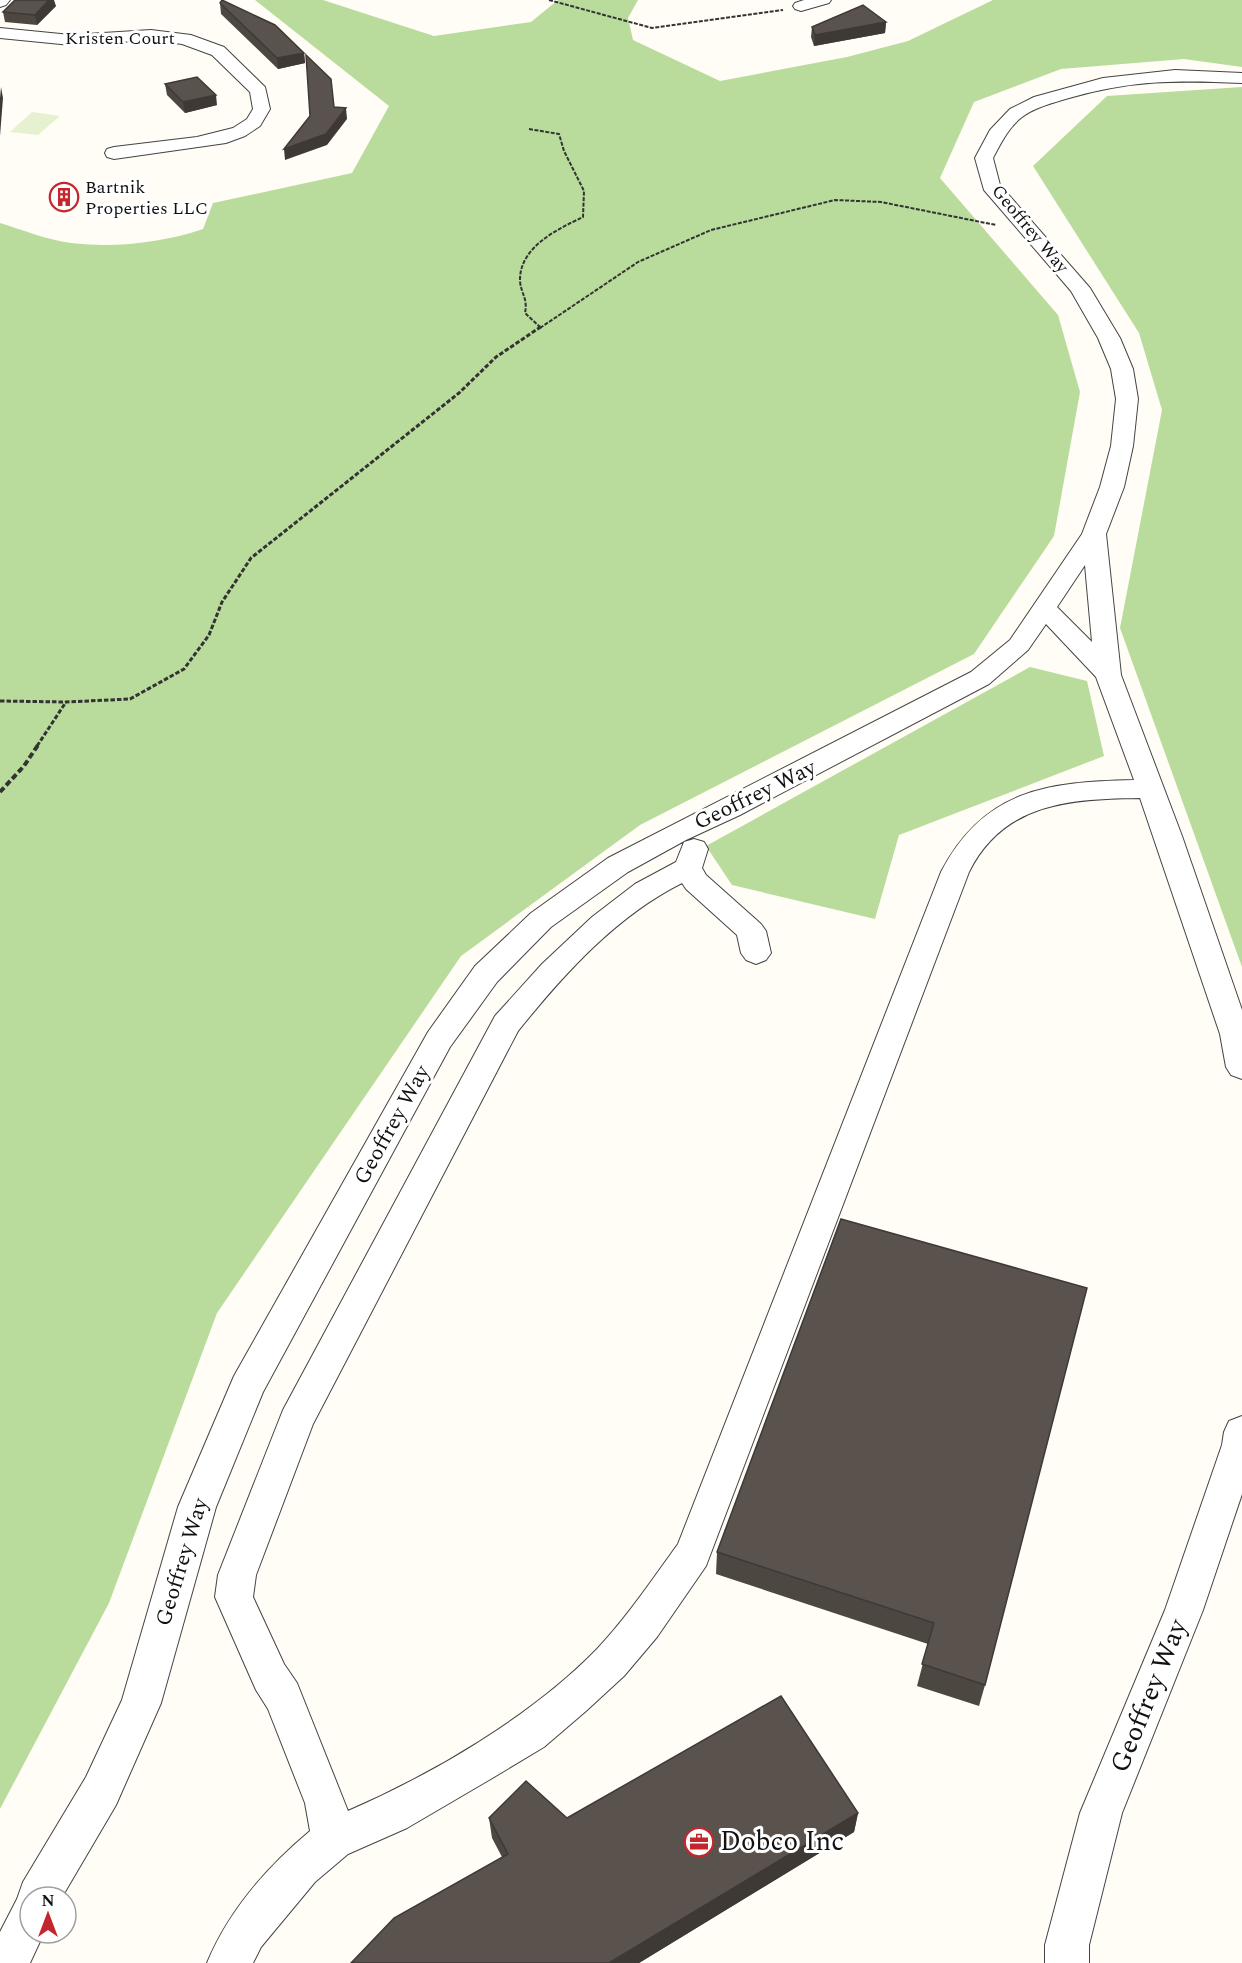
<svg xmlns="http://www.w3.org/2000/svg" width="1242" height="1963" font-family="Spectral,serif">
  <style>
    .forest { fill: #b9dc9c }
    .pitch { fill: #e6f2cf }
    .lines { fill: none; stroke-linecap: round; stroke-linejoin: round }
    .minor-casing { stroke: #444; stroke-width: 2 }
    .path-far2 { stroke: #333; stroke-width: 2; stroke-dasharray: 4 1.5; stroke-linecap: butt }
    .path-far1 { stroke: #333; stroke-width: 3; stroke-dasharray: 4.5 2; stroke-linecap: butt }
    .path { stroke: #333; stroke-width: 4; stroke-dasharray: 6 3; stroke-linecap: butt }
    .minor { fill: #fff; fill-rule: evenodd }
    .wall { fill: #4d4742 }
    .shaded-wall { fill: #3f3936 }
    .building { fill: #5a524d; stroke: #3f3936; stroke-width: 1.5 }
    .labels { text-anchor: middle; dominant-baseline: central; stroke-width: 6; stroke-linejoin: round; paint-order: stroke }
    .far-street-label { font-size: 18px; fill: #111; stroke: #fff }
    .far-poi-label { font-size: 18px; fill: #111; stroke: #fff; text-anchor: start }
    .street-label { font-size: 22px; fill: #111; stroke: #fff }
    .near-street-label { font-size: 27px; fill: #111; stroke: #fff }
    .near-poi-label { font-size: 27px; fill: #111; stroke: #fff; text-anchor: start }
  </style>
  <rect width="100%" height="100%" fill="#fffdf5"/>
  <g class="forest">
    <path d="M255,0H323L434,36L531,22L558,0H638L628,18L633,40L720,81L847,57L908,41L993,0H1242V67L1184,59L1061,69L974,102L940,178L1058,315L1080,392L1054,536L974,654L640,825L461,956L217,1313L109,1603L0,1809V223C23,230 47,240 71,243C115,248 162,243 203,229L213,203L352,173L389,106Z"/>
    <polygon points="1242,87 1242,967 1120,628 1162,410 1139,333 1033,166 1107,96"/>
    <polygon points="1030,667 1087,681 1104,756 899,835 875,919 732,885 706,846"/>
  </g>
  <polygon class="pitch" points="32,112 60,116 38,135 10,132"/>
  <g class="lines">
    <g class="minor-casing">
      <g id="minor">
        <polygon points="0,0 10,0 6,5 0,7"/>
        <polygon points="804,0 831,0 829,3 801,11 795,9 793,6 795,3"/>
        <polygon points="0,28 71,35 151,30 191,35 224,47 265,87 270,109 260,126 245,136 226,143 114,159 107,157 105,153 107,149 114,147 197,137 233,128 247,119 253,109 250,92 212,55 182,44 151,40 71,45 0,38"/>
        <path d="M1175,70L1242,73V83C1176,80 1133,80 1069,98C1053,103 1035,107 1022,117C1008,128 1001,143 993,158L1000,185L1090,288L1120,338L1133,369L1138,399L1133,446L1124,487L1106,534L1121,675L1182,836L1242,1010V1079L1231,1075L1226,1067L1220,1034L1140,798C1071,799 1004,802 969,872L706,1566L657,1637L624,1676L586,1711L544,1747L489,1780L407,1828L348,1854L315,1882L261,1947L253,1963H207C229,1910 267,1867 310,1831L305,1803L268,1709L256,1690L215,1597L218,1575L283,1410L495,1016L542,964L592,917L635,884L676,862L684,842L694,839L704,842L708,849L702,868L706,875L761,924L766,931L771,953L766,960L756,964L746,960L741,953L737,935L686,889L682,883C616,916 564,974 518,1031L313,1424L256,1575L253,1597L284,1664L297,1683L348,1811C433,1774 532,1716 597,1649C627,1617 652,1580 678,1544L941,872C984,789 1048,782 1134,780L1096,677L1046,624L1028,650L989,684L740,815L686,840L628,872L551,927L497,982L450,1047L263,1392L216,1507L161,1703L116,1805L62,1897H30V1933H44L30,1963H0V1932L17,1899L23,1882L86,1777L122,1700L178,1507L234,1376L428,1032L475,966L531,913L608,858L971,672L1010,640L1082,534L1100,487L1111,446L1116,399L1111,369L1098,338L1071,291L984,190L975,158L990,130L1010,109L1034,97L1103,78ZM1085,565L1092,642L1057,607Z"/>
        <polygon points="1242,1416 1242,1494 1203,1610 1122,1813 1089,1945 1089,1963 1045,1963 1045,1945 1080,1813 1165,1610 1222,1445 1224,1432 1229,1421"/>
      </g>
    </g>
    <g class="path-far2">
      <polyline points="549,0 652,28 783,10"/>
      <path d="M529,129L559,134L564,151L584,191L583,217C558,229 519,247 520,281C521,294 528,298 525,313L540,327"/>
      <polyline points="540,328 638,262 711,230 835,200 881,202 996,225"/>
    </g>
    <g class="path-far1">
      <polyline points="0,701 66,702 130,699 184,669 209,635 222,602 251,558 459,393 496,357 542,326"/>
      <polyline points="37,746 66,702"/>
    </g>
    <polyline class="path" points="0,792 24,766 38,745"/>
    <use href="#minor" class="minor"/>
  </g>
  <g class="wall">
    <polygon points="220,3 304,53 305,63 278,69 221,14"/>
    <polygon points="56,6 37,25 5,22 3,12"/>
    <polygon points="886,22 885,33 814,46 811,37 812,27"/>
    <polygon points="165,84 217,105 185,113 167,95"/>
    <polygon points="841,1219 985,1685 979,1706 917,1686 928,1644 716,1574 717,1552"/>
    <polygon points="858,1813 854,1832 639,1963 351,1963 502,1857 492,1838 489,1818 567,1818"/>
  </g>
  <g class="shaded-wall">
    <polygon points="49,0 54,0 56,6 37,25 35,15"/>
    <polygon points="886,22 885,33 814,46 815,35"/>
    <polygon points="304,53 305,63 278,69 277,58"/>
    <polygon points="1,87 3,98 0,136 0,98"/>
    <polygon points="216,95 217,105 185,113 183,102"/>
    <polygon points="346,108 347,119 327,145 285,160 284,149"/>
    <polygon points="858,1813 854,1832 639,1963 609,1963"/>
  </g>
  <g class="building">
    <polygon points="15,0 49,0 35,15 3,12"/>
    <polygon points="222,0 275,25 304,53 277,58 220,3"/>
    <polygon points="863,5 886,22 815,35 812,27"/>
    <polygon points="306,55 331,79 334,107 346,108 326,134 284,149 310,116"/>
    <polygon points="197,77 216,95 183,102 165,84"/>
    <polygon points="841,1219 1087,1288 985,1685 922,1664 934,1623 717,1552"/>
    <polygon points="781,1696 858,1813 609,1963 351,1963 394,1918 508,1854 489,1818 526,1781 567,1818"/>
  </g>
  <defs>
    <g id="building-ring" transform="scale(1.5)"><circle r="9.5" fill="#fff" stroke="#c4262e" stroke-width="1.5"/><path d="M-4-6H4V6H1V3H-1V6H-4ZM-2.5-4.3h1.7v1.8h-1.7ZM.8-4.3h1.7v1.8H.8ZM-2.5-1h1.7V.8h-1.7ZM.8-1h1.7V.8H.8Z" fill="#c4262e"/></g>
    <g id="office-ring" transform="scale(1.5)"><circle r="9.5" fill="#fff" stroke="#c4262e" stroke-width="1.5"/><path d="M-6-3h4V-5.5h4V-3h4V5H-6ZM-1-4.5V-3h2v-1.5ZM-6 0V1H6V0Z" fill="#c4262e"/></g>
  </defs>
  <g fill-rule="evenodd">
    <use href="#building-ring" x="64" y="197"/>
    <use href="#office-ring" x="699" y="1842"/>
  </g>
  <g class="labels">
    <g class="far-street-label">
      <text x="120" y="38">Kristen Court</text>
      <text transform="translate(1030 229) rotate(50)">Geoffrey Way</text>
    </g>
    <g class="far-poi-label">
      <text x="85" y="187">Bartnik<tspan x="85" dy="21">Properties LLC</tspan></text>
    </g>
    <g class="street-label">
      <text transform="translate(755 795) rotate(-26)">Geoffrey Way</text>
      <text transform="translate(392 1125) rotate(-61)">Geoffrey Way</text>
      <text transform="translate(182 1562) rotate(-73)">Geoffrey Way</text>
    </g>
    <g class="near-street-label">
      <text transform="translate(1149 1696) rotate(-68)">Geoffrey Way</text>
    </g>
    <g class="near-poi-label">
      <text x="720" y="1842">Dobco Inc</text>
    </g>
  </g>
  <g transform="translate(48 1915)"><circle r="28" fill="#ffffff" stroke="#a0a0a0" stroke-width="1.5"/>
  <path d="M0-4.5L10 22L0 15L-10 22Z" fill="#c4262e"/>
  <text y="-9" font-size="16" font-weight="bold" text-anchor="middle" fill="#111111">N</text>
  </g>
</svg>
